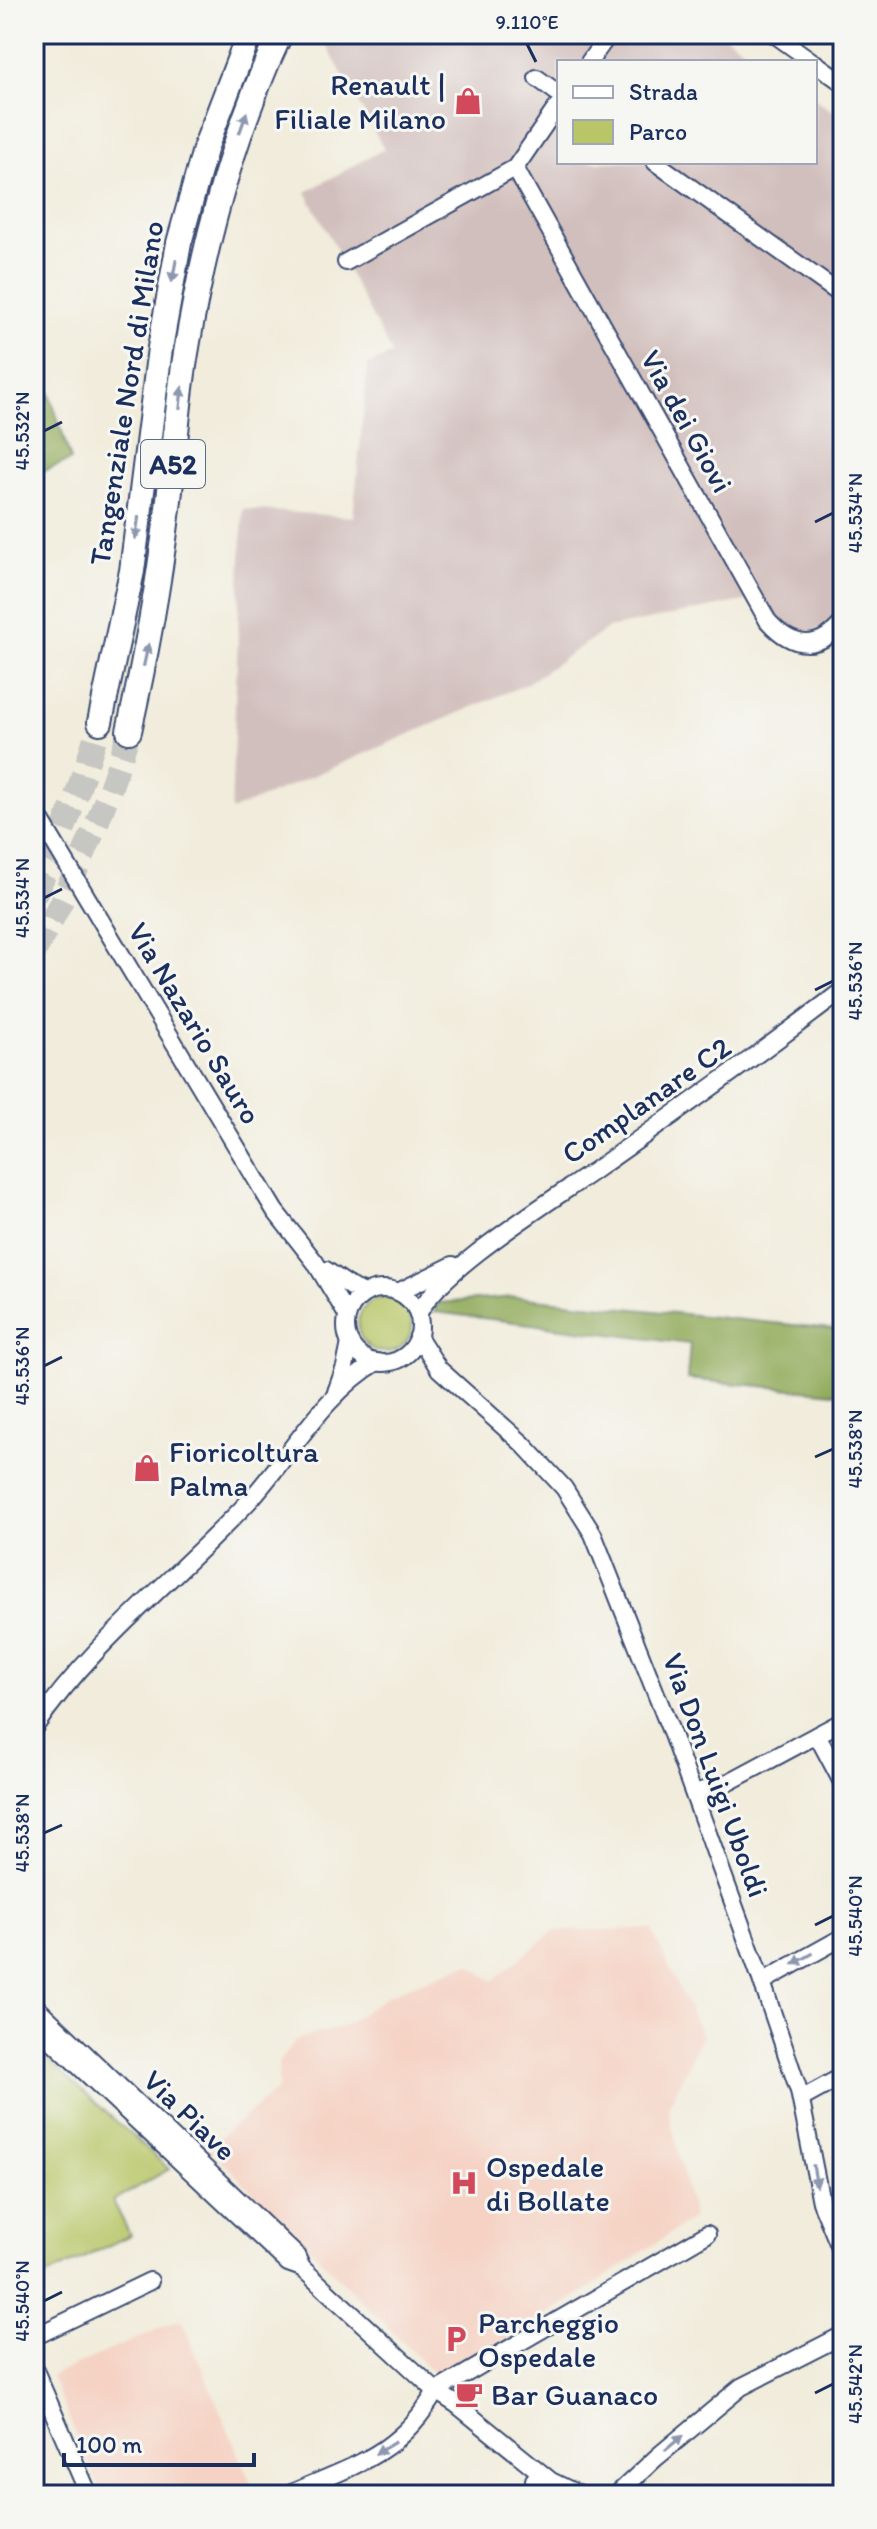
<svg xmlns="http://www.w3.org/2000/svg" width="877" height="2529" font-family="Itim,sans-serif">
  <style>
    .built { fill: #f5d2c3 }
    .industrial { fill: #d1bfbd }
    .green { fill: #b8c668; stroke: #6a7a63; stroke-width: 2 }
    .forest { fill: #92ab5c; stroke: #566d5d; stroke-width: 2 }
    .lines { fill: none; stroke-linecap: round; stroke-linejoin: round }
    .highway-tunnel { stroke: #c6c6c2; stroke-width: 24; stroke-dasharray: 24 12; stroke-linecap: butt }
    .minor-casing { stroke: #3b4b71; stroke-width: 20 }
    .highway-casing { stroke: #3b4b71; stroke-width: 28 }
    .minor { stroke: #fff; stroke-width: 16 }
    .highway { stroke: #fff; stroke-width: 24 }
    .oneway { fill: #8d97ae }
    .ticks { fill: none; stroke: #1b2f5e; stroke-width: 3 }
    .labels { text-anchor: middle; dominant-baseline: central; stroke-width: 6; stroke-linejoin: round; paint-order: stroke }
    .shield { fill: #f6f6f2; stroke: #5d6b8a; stroke-width: 2 }
    .shield-label { font-size: 28px; font-weight: bold; fill: #1b2f5e }
    .poi-label { font-size: 30px; fill: #1b2f5e; stroke: #f6f6f2; text-anchor: start }
    .street-label { font-size: 30px; fill: #1b2f5e; stroke: #f6f6f2 }
    .neatline { fill: none; stroke: #1b2f5e; stroke-width: 3 }
    .ticks-label { font-size: 20px; text-anchor: middle; fill: #1b2f5e }
  </style>
  <rect width="100%" height="100%" fill="#f6f6f2"/>
  <filter id="ink" filterUnits="userSpaceOnUse"><feTurbulence type="fractalNoise" baseFrequency=".0125" numOctaves="2"/><feDisplacementMap in="SourceGraphic" scale="16" xChannelSelector="R" yChannelSelector="G"/><feConvolveMatrix kernelMatrix="1 2 1 2 8 2 1 2 1" color-interpolation-filters="sRGB"/></filter>
  <filter id="wash" filterUnits="userSpaceOnUse"><feTurbulence type="fractalNoise" baseFrequency=".006" numOctaves="4" result="noise"/><feDisplacementMap in="SourceGraphic" scale="32" xChannelSelector="R" yChannelSelector="G"/><feGaussianBlur stdDeviation="1.8" result="paint"/><feColorMatrix in="noise" values="0 0 0 0 0 0 0 0 0 0 0 0 0 0 0 0 0 1.4 0 .05"/><feComposite in="paint" operator="in"/></filter>
  <g filter="url(#wash)">
    <rect width="100%" height="100%" fill="#f1ecdb"/>
    <g class="built">
      <polygon points="651,1929 702,2036 668,2107 693,2218 579,2295 440,2379 208,2147 279,2088 278,2063 296,2040 344,2026 390,1994 469,1964 493,1981 554,1931"/>
      <polygon points="181,2319 256,2495 102,2495 51,2376"/>
    </g>
    <polygon class="industrial" points="320,34 722,34 762,62 559,62 559,162 815,162 815,99 843,118 843,604 831,620 815,631 804,632 783,623 764,597 608,628 526,684 231,811 243,509 353,517 368,365 392,354 306,192 384,149"/>
    <g class="green">
      <circle cx="385" cy="1325" r="27"/>
      <polygon points="34,2047 169,2169 113,2201 130,2235 34,2282"/>
    </g>
    <g class="forest">
      <polygon points="37,354 71,460 34,475 34,355"/>
      <polygon points="515,1297 843,1330 843,1394 687,1379 690,1344 434,1312 438,1303"/>
    </g>
  </g>
  <g filter="url(#ink)">
    <g class="lines">
      <g class="highway-tunnel">
        <path d="M34,896C62,840 82,782 100,722"/>
        <path d="M34,952C74,882 106,809 129,731"/>
      </g>
      <g class="minor-casing">
        <g id="minor">
          <polyline points="774,34 813,62"/>
          <polyline points="589,62 609,34"/>
          <polyline points="815,63 843,83"/>
          <polyline points="537,78 559,94"/>
          <polyline points="655,162 843,296"/>
          <path d="M515,168L768,621C793,649 819,651 843,622"/>
          <polyline points="346,262 515,168 559,104"/>
          <polyline points="34,809 275,1211 315,1262 347,1315"/>
          <polyline points="326,1270 351,1287 365,1293"/>
          <circle cx="383" cy="1326" r="37"/>
          <polyline points="398,1292 453,1265"/>
          <path d="M418,1315C437,1270 558,1197 601,1166C683,1108 764,1051 843,990"/>
          <polyline points="418,1336 439,1369 523,1444 564,1488 593,1534 670,1729 762,1982 799,2091 821,2202 843,2255"/>
          <polyline points="336,1392 345,1367 350,1343"/>
          <path d="M34,1728C92,1642 178,1577 249,1501C290,1456 324,1393 377,1362"/>
          <polyline points="817,1735 843,1784"/>
          <polyline points="694,1793 725,1784 843,1721"/>
          <polyline points="762,1982 843,1937"/>
          <polyline points="34,2005 296,2255 302,2268 436,2391 456,2404 551,2481 580,2495"/>
          <polyline points="34,2024 288,2263 302,2268"/>
          <polyline points="801,2099 843,2076"/>
          <polyline points="34,2337 150,2281"/>
          <polyline points="34,2368 89,2495"/>
          <polyline points="436,2391 707,2234"/>
          <polyline points="534,2480 540,2495"/>
          <path d="M287,2495C351,2466 399,2456 436,2391"/>
          <polyline points="616,2495 657,2457 741,2387 843,2335"/>
        </g>
      </g>
      <g class="highway-casing">
        <g id="highway">
          <polyline points="100,722 132,571 160,348 179,243 206,146 249,34"/>
          <path d="M129,731C145,660 158,589 167,516C174,462 177,407 186,353C204,243 232,135 280,34"/>
        </g>
      </g>
      <use href="#minor" class="minor"/>
      <use href="#highway" class="highway"/>
    </g>
    <defs><path id="oneway-solid" d="M-6-.8H1V-3.2L6.5 0L1 3.2V.8H-6Z" transform="scale(2)"/></defs>
    <g class="oneway">
      <use href="#oneway-solid" transform="translate(243 123) rotate(-71)"/>
      <use href="#oneway-solid" transform="translate(174 271) rotate(101)"/>
      <use href="#oneway-solid" transform="translate(181 398) rotate(-84)"/>
      <use href="#oneway-solid" transform="translate(137 528) rotate(98)"/>
      <use href="#oneway-solid" transform="translate(146 655) rotate(-78)"/>
      <use href="#oneway-solid" transform="translate(803 1959) rotate(151)"/>
      <use href="#oneway-solid" transform="translate(815 2176) rotate(80)"/>
      <use href="#oneway-solid" transform="translate(674 2443) rotate(-40)"/>
      <use href="#oneway-solid" transform="translate(385 2448) rotate(149)"/>
    </g>
  </g>
  <path class="ticks" d="M527,44L536,62M44,431L62,422M815,522L833,513M44,898L62,889M815,990L833,981M44,1366L62,1357M815,1457L833,1449M44,1833L62,1825M815,1925L833,1916M44,2301L62,2292M815,2393L833,2384"/>
  <defs>
    <g id="shop-bare" transform="scale(2.16)"><path d="M-5-2.5h2.3a2.7 3.5 0 0 1 5.4 0H5L5.5 6h-11ZM-1.5-2.5h3a1.5 2.3 0 0 0-3 0Z" fill="#d1495b" stroke="#f6f6f2" stroke-width="2.5" paint-order="stroke"/></g>
    <g id="hospital-bare" transform="scale(2.16)"><path d="M-5-5h3v3.5h4V-5h3V5h-3V1.5h-4V5h-3Z" fill="#d1495b" stroke="#f6f6f2" stroke-width="2.5" paint-order="stroke"/></g>
    <g id="parking-bare" transform="scale(2.16)"><path d="M-3.5-5.5H1a3.5 3.5 0 0 1 0 7H-1V5.5H-3.5ZM-1-3.4V-.6H.8a1.4 1.4 0 0 0 0-2.8Z" fill="#d1495b" stroke="#f6f6f2" stroke-width="2.5" paint-order="stroke"/></g>
    <g id="cafe-bare" transform="scale(2.16)"><path d="M-5.5-4.5H6V0H3Q3 3.5 0 3.5H-2.5Q-5.5 3.5-5.5 0ZM3-3.2v2h1.7v-2ZM-6 4.5H4V6H-6Z" fill="#d1495b" stroke="#f6f6f2" stroke-width="2.5" paint-order="stroke"/></g>
  </defs>
  <g fill-rule="evenodd">
    <use href="#shop-bare" x="468" y="101"/>
    <use href="#shop-bare" x="147" y="1468"/>
    <use href="#hospital-bare" x="464" y="2183"/>
    <use href="#parking-bare" x="456" y="2339"/>
    <use href="#cafe-bare" x="469" y="2394"/>
  </g>
  <g class="labels">
    <rect class="shield" x="141" y="440" width="64" height="48" rx="6"/>
    <g class="shield-label">
      <text x="173" y="464">A52</text>
    </g>
    <g class="poi-label">
      <text x="446" y="84" text-anchor="end">Renault |<tspan x="446" dy="34">Filiale Milano</tspan></text>
      <text x="169" y="1451">Fioricoltura<tspan x="169" dy="34">Palma</tspan></text>
      <text x="486" y="2166">Ospedale<tspan x="486" dy="34">di Bollate</tspan></text>
      <text x="478" y="2322">Parcheggio<tspan x="478" dy="34">Ospedale</tspan></text>
      <text x="491" y="2394">Bar Guanaco</text>
    </g>
    <g class="street-label">
      <text transform="translate(126 393) rotate(-81)">Tangenziale Nord di Milano</text>
      <text transform="translate(687 421) rotate(61)">Via dei Giovi</text>
      <text transform="translate(195 1023) rotate(59)">Via Nazario Sauro</text>
      <text transform="translate(646 1100) rotate(-35)">Complanare C2</text>
      <text transform="translate(716 1775) rotate(70)">Via Don Luigi Uboldi</text>
      <text transform="translate(190 2115) rotate(44)">Via Piave</text>
    </g>
  </g>
  <rect width="877" height="2529" fill="none" stroke="#f6f6f2" stroke-width="88"/>
  <rect x="557" y="60" width="260" height="104" fill="#f6f6f2" stroke="#9ea6b7" stroke-width="2"/>
  <rect x="573" y="86" width="40" height="12" fill="#ffffff" stroke="#9ea6b7" stroke-width="2"/>
  <text x="629" y="100" font-size="24" fill="#1b2f5e">Strada</text>
  <rect x="573" y="120" width="40" height="24" fill="#b8c668" stroke="#9ea6b7" stroke-width="2"/>
  <text x="629" y="140" font-size="24" fill="#1b2f5e">Parco</text>
  <path d="M64 2453v12h190v-12" fill="none" stroke="#1b2f5e" stroke-width="4"/>
  <text x="76" y="2453" font-size="24" fill="#1b2f5e" stroke="#f6f6f2" stroke-width="6" paint-order="stroke">100 m</text>
  <rect x="44" y="44" width="789" height="2441" class="neatline"/>
  <g class="ticks-label">
    <text x="527" y="29">9.110°E</text>
    <text transform="translate(22 431) rotate(-90)" y="7">45.532°N</text>
    <text transform="translate(855 513) rotate(-90)" y="7">45.534°N</text>
    <text transform="translate(22 898) rotate(-90)" y="7">45.534°N</text>
    <text transform="translate(855 981) rotate(-90)" y="7">45.536°N</text>
    <text transform="translate(22 1366) rotate(-90)" y="7">45.536°N</text>
    <text transform="translate(855 1449) rotate(-90)" y="7">45.538°N</text>
    <text transform="translate(22 1833) rotate(-90)" y="7">45.538°N</text>
    <text transform="translate(855 1916) rotate(-90)" y="7">45.540°N</text>
    <text transform="translate(22 2301) rotate(-90)" y="7">45.540°N</text>
    <text transform="translate(855 2384) rotate(-90)" y="7">45.542°N</text>
  </g>
</svg>
